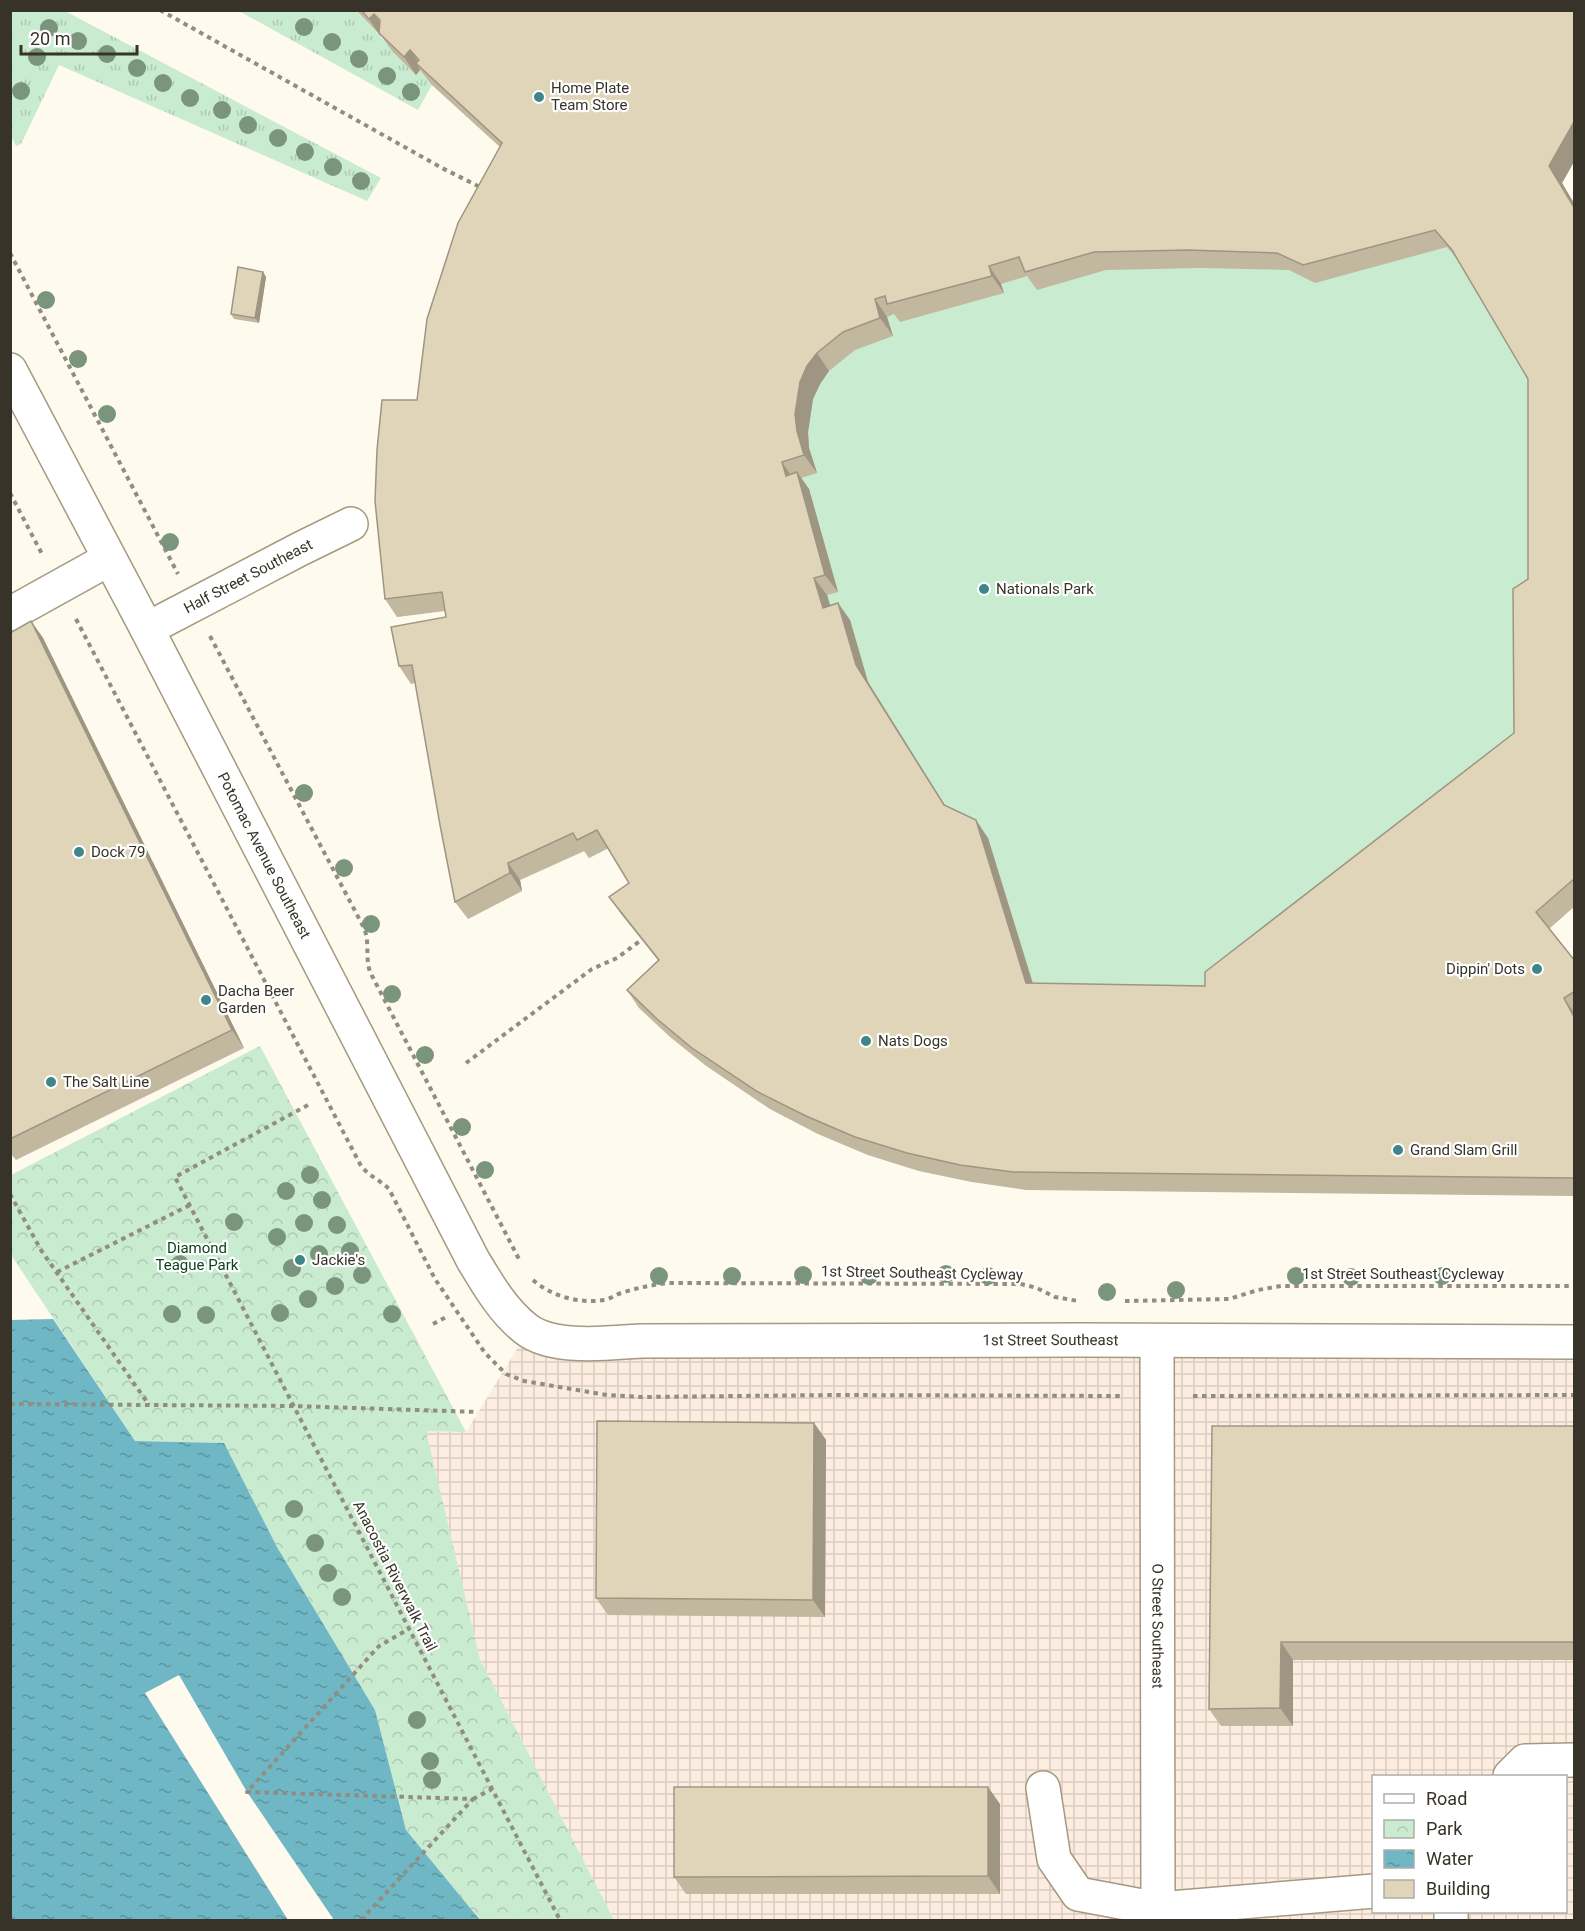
<svg xmlns="http://www.w3.org/2000/svg" width="1585" height="1931" font-family="Roboto,sans-serif">
  <style>
    .industrial { fill: url(#industrial-grid); fill-rule: evenodd }
    .grass { fill: url(#grass-tufts) }
    .park { fill: url(#park-crowns) }
    .pitch { fill: #c9ebcf }
    .water { fill: url(#water-ripples) }
    .pier { fill: #fffaee }
    .lines { fill: none; stroke-linecap: round; stroke-linejoin: round }
    .minor-casing { stroke: #a5997f; stroke-width: 36 }
    .path { stroke: #928d81; stroke-width: 4; stroke-dasharray: 4.5 4.5; stroke-linecap: butt }
    .minor { stroke: #fff; stroke-width: 33 }
    .tree { fill: #7a957c }
    .wall { fill: #c2b79f; fill-rule: evenodd }
    .shaded-wall { fill: #9e9582 }
    .building { fill: #e1d5b9; stroke: #9e9582; stroke-width: 1.5; fill-rule: evenodd }
    .poi-dot { fill: #3e868a; stroke: #fff; stroke-width: 2 }
    .labels { text-anchor: middle; dominant-baseline: central; stroke-width: 4.5; stroke-linejoin: round; paint-order: stroke }
    .poi-label { font-size: 15px; fill: #383328; stroke: #fff; text-anchor: start }
    .street-label { font-size: 15px; fill: #383328; stroke: #fff }
    .park-label { font-size: 15px; fill: #0e431f; stroke: #fff }
  </style>
  <defs>
    <pattern id="industrial-grid" width="8" height="8" patternUnits="userSpaceOnUse" patternTransform="scale(1.5)"><rect width="8" height="8" fill="#fdede1"/><path d="M0 4h8M4 0v8" fill="none" stroke="#daccc1"/></pattern>
    <pattern id="grass-tufts" width="24" height="20" patternUnits="userSpaceOnUse" patternTransform="scale(1.5)"><rect width="24" height="20" fill="#c9ebcf"/><path d="M3 7l-1-3M5 7V3M7 7l1-3M15 17l-1-3M17 17v-4M19 17l1-3" fill="none" stroke="#adcab2"/></pattern>
    <pattern id="park-crowns" width="20" height="18" patternUnits="userSpaceOnUse" patternTransform="scale(1.5)"><rect width="20" height="18" fill="#c9ebcf"/><path d="M2 6a3 3 0 1 1 6 0M12 15a3 3 0 1 1 6 0" fill="none" stroke="#adcab2"/></pattern>
    <pattern id="water-ripples" width="26" height="14" patternUnits="userSpaceOnUse" patternTransform="scale(1.5)"><rect width="26" height="14" fill="#6fb7c4"/><path d="M2 4q2-2 4 0t4 0M15 11q2-2 4 0t4 0" fill="none" stroke="#5c959f"/></pattern>
  </defs>
  <rect width="100%" height="100%" fill="#fffaee"/>
  <path class="industrial" d="M528,1331L1574,1341V1920H614L480,1659L425,1431L466,1432ZM1374,1776H1566V1912H1374Z"/>
  <g class="grass">
    <polygon points="11,10 65,11 381,178 367,201 59,65 21,144 16,146 10,134"/>
    <polygon points="239,11 356,11 416,74 422,67 432,85 418,110"/>
  </g>
  <polygon class="park" points="260,1046 466,1432 426,1431 480,1659 614,1920 480,1920 406,1830 375,1710 277,1547 224,1443 135,1441 11,1255 11,1175"/>
  <polygon class="pitch" points="694,10 1574,160 1562,183 1574,205 1574,906 972,1182 919,1171 868,1155 818,1134 770,1109 705,1065 664,968 621,914 641,900 610,848 589,858 585,851 520,880 522,891 468,919 452,842 458,634 454,609 397,617 391,568 429,417 514,160 432,85 422,68 416,75 392,51 392,37 386,32 381,37 356,11"/>
  <polygon class="water" points="53,1319 135,1441 224,1443 277,1547 375,1710 406,1830 480,1920 11,1920 10,1320"/>
  <polygon class="pier" points="179,1675 247,1792 334,1920 288,1920 145,1693"/>
  <g class="lines">
    <g class="minor-casing">
      <g id="minor">
        <path id="s1" d="M10,370L147,629L473,1260C488,1285 503,1311 526,1329C553,1350 608,1343 640,1341L1079,1340L1574,1342"/>
        <polyline points="10,614 109,559"/>
        <path id="s2" d="M147,629L300,549L351,524"/>
        <path id="s3" d="M1157,1341L1158,1909"/>
        <polyline points="1510,1776 1525,1761 1574,1760"/>
        <polyline points="1043,1788 1054,1859 1078,1894 1158,1909 1374,1891"/>
        <polyline points="1451,1920 1451,1912"/>
      </g>
    </g>
    <g class="path">
      <polyline points="160,10 442,168 480,187"/>
      <polyline points="10,253 178,574"/>
      <polyline points="10,493 42,554"/>
      <path d="M76,619L361,1166C369,1176 380,1180 389,1189L435,1279L485,1353L506,1374L524,1381L607,1395L641,1397L836,1395L1122,1396"/>
      <path d="M210,636L364,928C370,943 365,957 370,972L520,1261"/>
      <polyline points="466,1063 592,969 617,958 644,938"/>
      <polyline points="308,1105 175,1177 560,1920"/>
      <polyline points="10,1194 41,1250 149,1405"/>
      <polyline points="57,1272 190,1205"/>
      <path d="M533,1280C551,1296 579,1304 604,1300C610,1299 615,1295 621,1293C637,1288 651,1285 668,1283L1021,1284L1037,1288L1055,1297L1078,1301"/>
      <polyline points="1125,1301 1229,1299 1258,1290 1281,1286 1574,1286"/>
      <polyline points="433,1324 448,1316"/>
      <polyline points="1193,1396 1574,1395"/>
      <polyline points="10,1404 294,1406 478,1412"/>
      <polyline points="473,1799 492,1789"/>
      <polyline points="361,1920 473,1799 247,1792 379,1646 409,1629"/>
    </g>
    <use href="#minor" class="minor"/>
  </g>
  <g class="tree">
    <circle cx="304" cy="27" r="9"/>
    <circle cx="49" cy="28" r="9"/>
    <circle cx="78" cy="41" r="9"/>
    <circle cx="332" cy="42" r="9"/>
    <circle cx="107" cy="54" r="9"/>
    <circle cx="37" cy="57" r="9"/>
    <circle cx="359" cy="59" r="9"/>
    <circle cx="137" cy="68" r="9"/>
    <circle cx="387" cy="76" r="9"/>
    <circle cx="163" cy="83" r="9"/>
    <circle cx="21" cy="91" r="9"/>
    <circle cx="411" cy="92" r="9"/>
    <circle cx="190" cy="98" r="9"/>
    <circle cx="222" cy="110" r="9"/>
    <circle cx="248" cy="125" r="9"/>
    <circle cx="278" cy="138" r="9"/>
    <circle cx="305" cy="152" r="9"/>
    <circle cx="333" cy="167" r="9"/>
    <circle cx="361" cy="181" r="9"/>
    <circle cx="46" cy="300" r="9"/>
    <circle cx="78" cy="359" r="9"/>
    <circle cx="107" cy="414" r="9"/>
    <circle cx="170" cy="542" r="9"/>
    <circle cx="304" cy="793" r="9"/>
    <circle cx="344" cy="868" r="9"/>
    <circle cx="371" cy="924" r="9"/>
    <circle cx="392" cy="994" r="9"/>
    <circle cx="425" cy="1055" r="9"/>
    <circle cx="462" cy="1127" r="9"/>
    <circle cx="485" cy="1170" r="9"/>
    <circle cx="310" cy="1175" r="9"/>
    <circle cx="286" cy="1191" r="9"/>
    <circle cx="322" cy="1200" r="9"/>
    <circle cx="234" cy="1222" r="9"/>
    <circle cx="304" cy="1223" r="9"/>
    <circle cx="337" cy="1225" r="9"/>
    <circle cx="277" cy="1237" r="9"/>
    <circle cx="350" cy="1251" r="9"/>
    <circle cx="319" cy="1254" r="9"/>
    <circle cx="180" cy="1264" r="9"/>
    <circle cx="292" cy="1268" r="9"/>
    <circle cx="946" cy="1274" r="9"/>
    <circle cx="362" cy="1275" r="9"/>
    <circle cx="803" cy="1275" r="9"/>
    <circle cx="659" cy="1276" r="9"/>
    <circle cx="732" cy="1276" r="9"/>
    <circle cx="869" cy="1276" r="9"/>
    <circle cx="988" cy="1276" r="9"/>
    <circle cx="1296" cy="1276" r="9"/>
    <circle cx="1442" cy="1276" r="9"/>
    <circle cx="1351" cy="1277" r="9"/>
    <circle cx="335" cy="1286" r="9"/>
    <circle cx="1176" cy="1290" r="9"/>
    <circle cx="1107" cy="1292" r="9"/>
    <circle cx="308" cy="1299" r="9"/>
    <circle cx="280" cy="1313" r="9"/>
    <circle cx="172" cy="1314" r="9"/>
    <circle cx="392" cy="1314" r="9"/>
    <circle cx="206" cy="1315" r="9"/>
    <circle cx="294" cy="1509" r="9"/>
    <circle cx="315" cy="1543" r="9"/>
    <circle cx="328" cy="1573" r="9"/>
    <circle cx="342" cy="1597" r="9"/>
    <circle cx="417" cy="1720" r="9"/>
    <circle cx="430" cy="1761" r="9"/>
    <circle cx="432" cy="1780" r="9"/>
  </g>
  <g class="wall">
    <path d="M356,10H1575V160L1562,183L1575,205V906L1549,929L1575,961V1196L1026,1190L972,1182L919,1171L868,1155L818,1134L770,1109L705,1065L670,1037L639,1008L627,990L658,960L621,914L609,897L629,883L608,848L589,858L584,851L520,880L522,891L468,919L455,902L416,683L411,684L399,666L446,617L445,611L397,617L385,599L417,400L500,147L432,85L420,70L416,75L392,51L382,37ZM1447,247L1457,259L1528,379V579L1514,733L1205,986L1033,983L988,838L945,806L868,682L850,620L838,603L830,606L827,595L838,592L809,489L801,478L817,473L809,448L808,432L813,399L820,384L829,371L855,350L893,336L887,317L894,314L900,322L1004,293L1001,284L1027,276L1037,290L1106,270L1200,268L1289,270L1315,283Z"/>
    <polygon points="263,272 266,277 259,323 234,319 231,314"/>
    <polygon points="31,621 43,638 244,1048 16,1160 10,1153 10,633"/>
    <polygon points="814,1423 826,1440 825,1617 608,1615 596,1598"/>
    <polygon points="1212,1426 1575,1426 1575,1660 1293,1660 1293,1726 1221,1726 1209,1709"/>
    <polygon points="1000,1804 1000,1894 686,1894 674,1877"/>
  </g>
  <g class="shaded-wall">
    <polygon points="374,14 386,31 379,33 381,37 369,19"/>
    <polygon points="410,50 422,67 421,69 416,63 420,70 416,75 404,57"/>
    <polygon points="1575,120 1575,160 1562,183 1575,205 1575,209 1549,166"/>
    <polygon points="989,266 1001,284 1004,293 992,276"/>
    <polygon points="263,272 266,277 259,323 255,318"/>
    <polygon points="875,299 887,317 893,336 880,318"/>
    <polygon points="817,353 829,371 820,384 813,399 808,432 809,448 817,473 804,455 797,431 795,414 800,382 807,366"/>
    <polygon points="782,462 794,480 786,476"/>
    <polygon points="797,472 809,489 838,592 825,575"/>
    <polygon points="814,578 827,595 836,625 823,608"/>
    <polygon points="838,603 850,620 868,682 956,823 944,805 856,665"/>
    <polygon points="31,621 43,638 244,1048 232,1030"/>
    <polygon points="976,820 988,838 1038,1001 1026,983"/>
    <polygon points="508,863 520,880 522,891 510,873"/>
    <polygon points="1564,998 1575,1014 1575,1019"/>
    <polygon points="814,1423 826,1440 825,1617 813,1600"/>
    <polygon points="1281,1642 1293,1660 1293,1726 1280,1708"/>
    <polygon points="988,1787 1000,1804 1000,1894 988,1876"/>
  </g>
  <g class="building">
    <path d="M361,10H1575V120L1549,166L1575,209V878L1536,912L1575,961V991L1564,998L1575,1019V1178L1013,1172L960,1165L907,1153L855,1137L806,1116L758,1092L692,1048L657,1019L627,990L659,960L609,897L629,883L597,830L577,840L573,833L508,863L510,873L455,902L440,825L412,665L399,666L391,627L446,617L442,592L385,599L375,501L377,450L382,400H417L427,319L458,223L502,143L420,67L416,63L419,60L410,50L404,57L379,33L380,20L374,14L369,19ZM1435,230L1452,250L1528,379V579L1513,589L1514,733L1205,972V986L1026,983L976,820L944,805L856,665L838,603L823,608L814,578L825,575L797,472L786,476L782,462L804,455L797,431L795,414L800,382L807,366L817,353L843,332L880,318L875,299L885,296L887,304L992,276L989,266L1019,257L1025,272L1094,252L1188,250L1277,253L1303,265Z"/>
    <polygon points="238,267 263,272 255,318 231,314"/>
    <polygon points="31,621 232,1030 10,1139 10,633"/>
    <polygon points="597,1421 814,1423 813,1600 596,1598"/>
    <polygon points="1212,1426 1575,1426 1575,1642 1281,1642 1280,1708 1209,1709"/>
    <polygon points="674,1787 988,1787 988,1876 674,1877"/>
  </g>
  <g class="poi-dot">
    <circle cx="539" cy="97" r="6"/>
    <circle cx="984" cy="589" r="6"/>
    <circle cx="79" cy="852" r="6"/>
    <circle cx="1537" cy="969" r="6"/>
    <circle cx="206" cy="1000" r="6"/>
    <circle cx="866" cy="1041" r="6"/>
    <circle cx="51" cy="1082" r="6"/>
    <circle cx="1398" cy="1150" r="6"/>
    <circle cx="300" cy="1260" r="6"/>
  </g>
  <g class="labels">
    <g class="poi-label">
      <text x="551" y="88">Home Plate<tspan x="551" dy="17">Team Store</tspan></text>
      <text x="996" y="589">Nationals Park</text>
      <text x="91" y="852">Dock 79</text>
      <text x="1525" y="969" text-anchor="end">Dippin' Dots</text>
      <text x="218" y="991">Dacha Beer<tspan x="218" dy="17">Garden</tspan></text>
      <text x="878" y="1041">Nats Dogs</text>
      <text x="63" y="1082">The Salt Line</text>
      <text x="1410" y="1150">Grand Slam Grill</text>
      <text x="312" y="1260">Jackie's</text>
    </g>
    <g class="street-label">
      <text stroke="none"><textPath href="#s2" startOffset="114">Half Street Southeast</textPath></text>
      <text stroke="none"><textPath href="#s1" startOffset="548">Potomac Avenue Southeast</textPath></text>
      <text transform="translate(922 1273) rotate(1)">1st Street Southeast Cycleway</text>
      <text x="1403" y="1274">1st Street Southeast Cycleway</text>
      <text stroke="none"><textPath href="#s1" startOffset="1618">1st Street Southeast</textPath></text>
      <text transform="translate(395 1576) rotate(63)">Anacostia Riverwalk Trail</text>
      <text stroke="none"><textPath href="#s3" startOffset="285">O Street Southeast</textPath></text>
    </g>
    <g class="park-label">
      <text x="197" y="1248">Diamond<tspan x="197" dy="17">Teague Park</tspan></text>
    </g>
  </g>
  <rect width="1585" height="1931" fill="none" stroke="#383328" stroke-width="24"/>
  <rect x="1372" y="1775" width="195" height="138" fill="#ffffff" stroke="#afada9" stroke-width="1.5"/>
  <rect x="1384" y="1794" width="30" height="9" fill="#ffffff" stroke="#afada9" stroke-width="1.5"/>
  <text x="1426" y="1805" font-size="18" fill="#383328">Road</text>
  <rect x="1384" y="1820" width="30" height="18" fill="url(#park-crowns)" stroke="#afada9" stroke-width="1.5"/>
  <text x="1426" y="1835" font-size="18" fill="#383328">Park</text>
  <rect x="1384" y="1850" width="30" height="18" fill="url(#water-ripples)" stroke="#afada9" stroke-width="1.5"/>
  <text x="1426" y="1865" font-size="18" fill="#383328">Water</text>
  <rect x="1384" y="1880" width="30" height="18" fill="#e1d5b9" stroke="#afada9" stroke-width="1.5"/>
  <text x="1426" y="1895" font-size="18" fill="#383328">Building</text>
  <path d="M21 45v9h116v-9" fill="none" stroke="#383328" stroke-width="3"/>
  <text x="30" y="45" font-size="18" fill="#383328" stroke="#ffffff" stroke-width="4.5" paint-order="stroke">20 m</text>
</svg>
